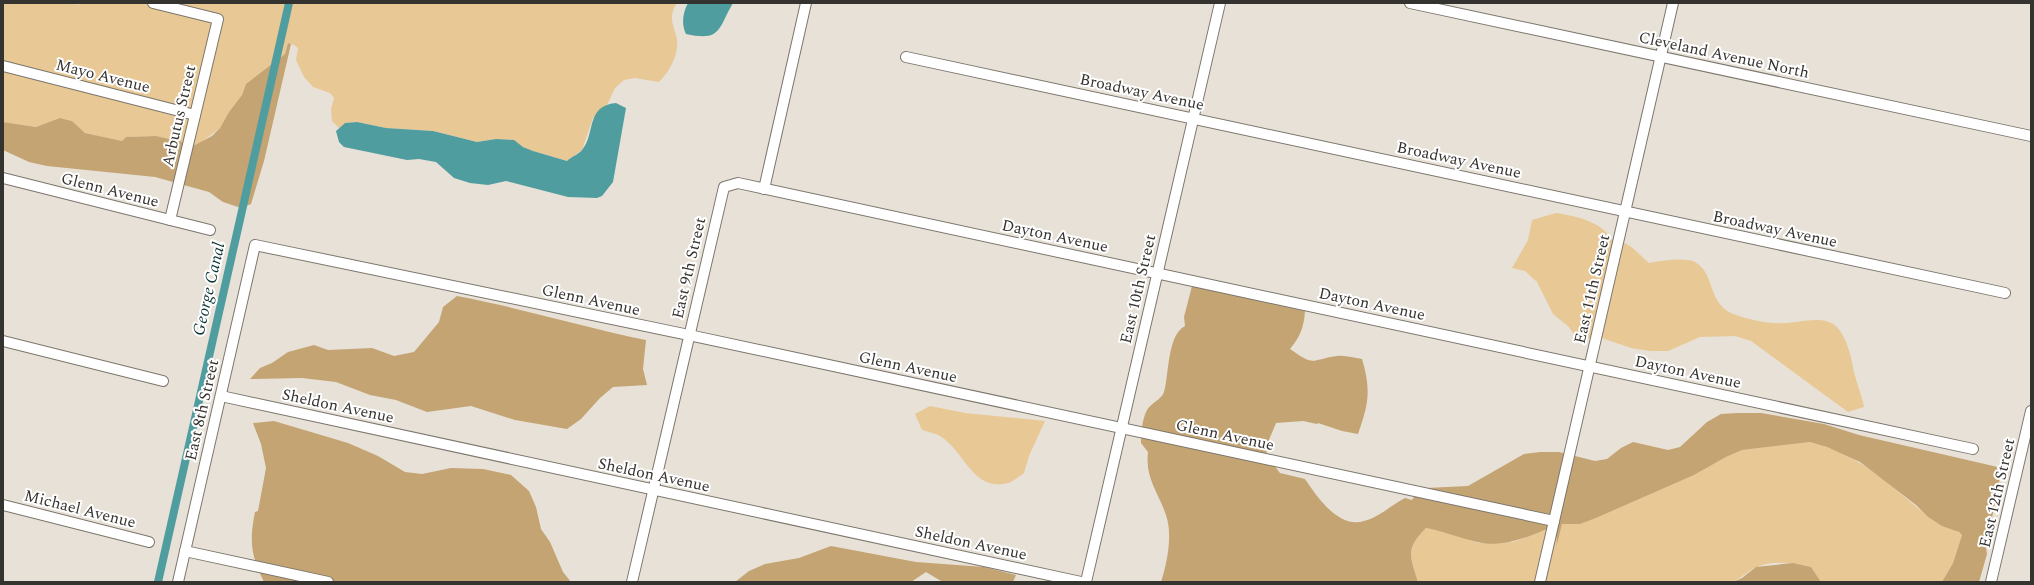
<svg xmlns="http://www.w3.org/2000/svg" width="2034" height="585" font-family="Spectral,serif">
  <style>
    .green { fill: #e8c895 }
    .forest { fill: #c3a472 }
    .water { fill: #509da0 }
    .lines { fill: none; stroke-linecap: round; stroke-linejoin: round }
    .canal { stroke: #509da0; stroke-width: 8 }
    .minor-casing { stroke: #7c766d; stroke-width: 12 }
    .minor { stroke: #fff; stroke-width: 10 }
    .labels { text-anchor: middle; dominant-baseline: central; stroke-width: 4; stroke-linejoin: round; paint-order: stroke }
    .street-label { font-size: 16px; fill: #35332f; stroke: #fff }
    .water-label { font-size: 17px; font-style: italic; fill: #0f3537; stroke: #fff }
  </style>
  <rect width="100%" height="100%" fill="#e8e1d7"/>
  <g class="green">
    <path d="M4,3H72L79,5L80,3H677C669,16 672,22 676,35C681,52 670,71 659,82L635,78L624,80L615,88L607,105L593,118L582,150L567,161L533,151L523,147L513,140L496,139L477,142L433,131L386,128L357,122L345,123L339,128L332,121L331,109L334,98L330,93L313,87L304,77L296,60L298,48L294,45L288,43L285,54L246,84L242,95L229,112L220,128L200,143L195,145L184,143L156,136L126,137L122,141L85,133L72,121L61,118L36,127L3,122Z"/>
    <path d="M1556,213C1575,216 1601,221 1611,239C1633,244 1633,249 1649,263C1660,261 1685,257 1695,262C1717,275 1706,305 1736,315C1751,320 1768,324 1784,323C1799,323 1824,314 1837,327C1848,340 1851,357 1854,372C1857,384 1862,396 1864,407L1848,412L1751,341L1735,336L1700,337L1668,351H1650L1631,348L1596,336L1587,339L1575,336L1569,327L1553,314L1537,282L1525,271L1512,268L1528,240L1532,220Z"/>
    <path d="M930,406L965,413L1045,421L1029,456L1024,473C1019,476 1014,481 1008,483C972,492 965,451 940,436C935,433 928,432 922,430L915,414Z"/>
    <path d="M1810,442C1859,454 1890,485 1927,516C1937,525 1954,527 1962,535L1953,563L1942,582H1821L1811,567C1794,563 1773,560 1757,567C1749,570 1741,578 1733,582H1418C1410,556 1405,549 1426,528L1444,531L1478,543H1496L1513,542L1561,524H1580L1596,518L1694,475L1726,457L1742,450Z"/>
  </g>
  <g class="forest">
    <polygon points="288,43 291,44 264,161 251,204 241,208 223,202 209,192 155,177 47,166 29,162 3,150 3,122 36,127 60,118 72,121 85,133 122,141 126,137 156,136 195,145 212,136 220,128 229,112 242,95 246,84 285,54"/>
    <path d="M1192,286L1305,311C1304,327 1300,337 1290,349C1316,367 1309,360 1337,356C1345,355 1354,358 1362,359C1371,390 1369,403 1358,434L1342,431L1318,423L1317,424L1303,421L1276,423L1266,447L1267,456L1280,473L1305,479C1317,497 1339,529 1364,521C1380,517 1391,505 1405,498L1412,500L1417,492L1426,488L1468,486L1524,454L1540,452H1559L1595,461L1607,459L1621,448L1633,442L1668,450L1680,447L1707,422L1721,414L1738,413H1761L1824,424L1859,435L2002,468L1986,548L1987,554L1979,582H1942L1953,563L1962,535L1959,532L1942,526L1928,517L1916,505L1860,462L1827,447L1810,442L1742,450L1726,457L1694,475L1596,518L1580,524H1562L1556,548C1558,538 1557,534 1549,528C1527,538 1501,548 1477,542C1459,538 1444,531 1426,528C1405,549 1410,556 1418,582H1161C1167,563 1173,535 1166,515C1158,491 1145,479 1148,452L1141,443C1141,434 1142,419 1147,410C1151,403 1162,399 1164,392C1169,376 1167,335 1185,326L1184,317Z"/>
    <path d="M457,296C521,308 583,327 646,340L643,369L647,385L613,387L600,398L581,419L567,429L515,420L471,406L427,412L396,400L370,395L336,382L302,378L250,379L260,368L272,363L288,352L314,345L328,350L372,348L394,356L414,352L439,322L443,307Z"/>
    <path d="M274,421L348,443L378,456L405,472L422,474L451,468L483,469L511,475L529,491L536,507L541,529L550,542L563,572L571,582H264C251,555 249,542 255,512L258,511L266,468L261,444L253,423Z"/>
    <polygon points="831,546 916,562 984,567 1016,575 1013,582 941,581 926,572 911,582 735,582 749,571 765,564 799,558"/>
    <polygon points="1793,563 1811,567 1821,582 1733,582 1742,578 1756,567"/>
  </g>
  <g class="water">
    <path d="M688,3H733C718,28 722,42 686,34C681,24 683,12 688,3Z"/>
    <path d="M616,103L626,108L613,182L602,196L597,198L568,197L506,181L488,185L470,183L454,178L436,162L419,159L407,160L344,147L339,142L336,131L345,123L357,122L386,128L433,131L477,142L496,139L514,140L523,147L533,151L567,161C571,157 579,154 582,150C596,134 585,106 616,103Z"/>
  </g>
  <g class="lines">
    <polyline class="canal" points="158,582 289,3"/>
    <g class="minor-casing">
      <g id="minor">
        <polyline points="153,3 218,19 170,220"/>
        <polyline points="1410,3 2031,136"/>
        <polyline points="906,57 2005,293"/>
        <polyline points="3,66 195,115"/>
        <polyline points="3,178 210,230"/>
        <polyline points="764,189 806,3"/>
        <polyline points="3,341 163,381"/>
        <polyline points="221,396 1081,582"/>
        <polyline points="3,505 149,542"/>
        <polyline points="185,551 328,582"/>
        <polyline points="178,582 255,245 689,335 1554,521"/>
        <polyline points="632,582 724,187 738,183 1973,449"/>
        <polyline points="1086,582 1220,3"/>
        <polyline points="1540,582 1673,3"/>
        <polyline points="1991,582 2031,411"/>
      </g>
    </g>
    <use href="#minor" class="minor"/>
  </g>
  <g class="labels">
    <g class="street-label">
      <text transform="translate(1724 55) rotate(12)">Cleveland Avenue North</text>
      <text transform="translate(103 76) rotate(14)">Mayo Avenue</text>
      <text transform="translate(1142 92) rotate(12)">Broadway Avenue</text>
      <text transform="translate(179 116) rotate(-77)">Arbutus Street</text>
      <text transform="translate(1459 160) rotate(12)">Broadway Avenue</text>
      <text transform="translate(110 190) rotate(14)">Glenn Avenue</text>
      <text transform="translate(1775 229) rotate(12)">Broadway Avenue</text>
      <text transform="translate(1055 236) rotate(12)">Dayton Avenue</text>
      <text transform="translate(689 268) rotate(-77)">East 9th Street</text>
      <text transform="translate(1138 289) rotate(-77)">East 10th Street</text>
      <text transform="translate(1592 289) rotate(-77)">East 11th Street</text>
      <text transform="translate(591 300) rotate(12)">Glenn Avenue</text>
      <text transform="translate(1372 304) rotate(12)">Dayton Avenue</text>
      <text transform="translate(908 367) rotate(12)">Glenn Avenue</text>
      <text transform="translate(1688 372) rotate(12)">Dayton Avenue</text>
      <text transform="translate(338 406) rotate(12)">Sheldon Avenue</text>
      <text transform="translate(202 410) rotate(-77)">East 8th Street</text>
      <text transform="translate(1225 435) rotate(12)">Glenn Avenue</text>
      <text transform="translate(654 475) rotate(12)">Sheldon Avenue</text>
      <text transform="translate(1997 493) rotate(-77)">East 12th Street</text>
      <text transform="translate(80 509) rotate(14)">Michael Avenue</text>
      <text transform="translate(971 543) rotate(12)">Sheldon Avenue</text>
    </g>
    <g class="water-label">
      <text transform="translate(209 289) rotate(-77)">George Canal</text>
    </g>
  </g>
  <rect width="2034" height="585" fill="none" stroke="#35332f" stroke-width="8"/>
</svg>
